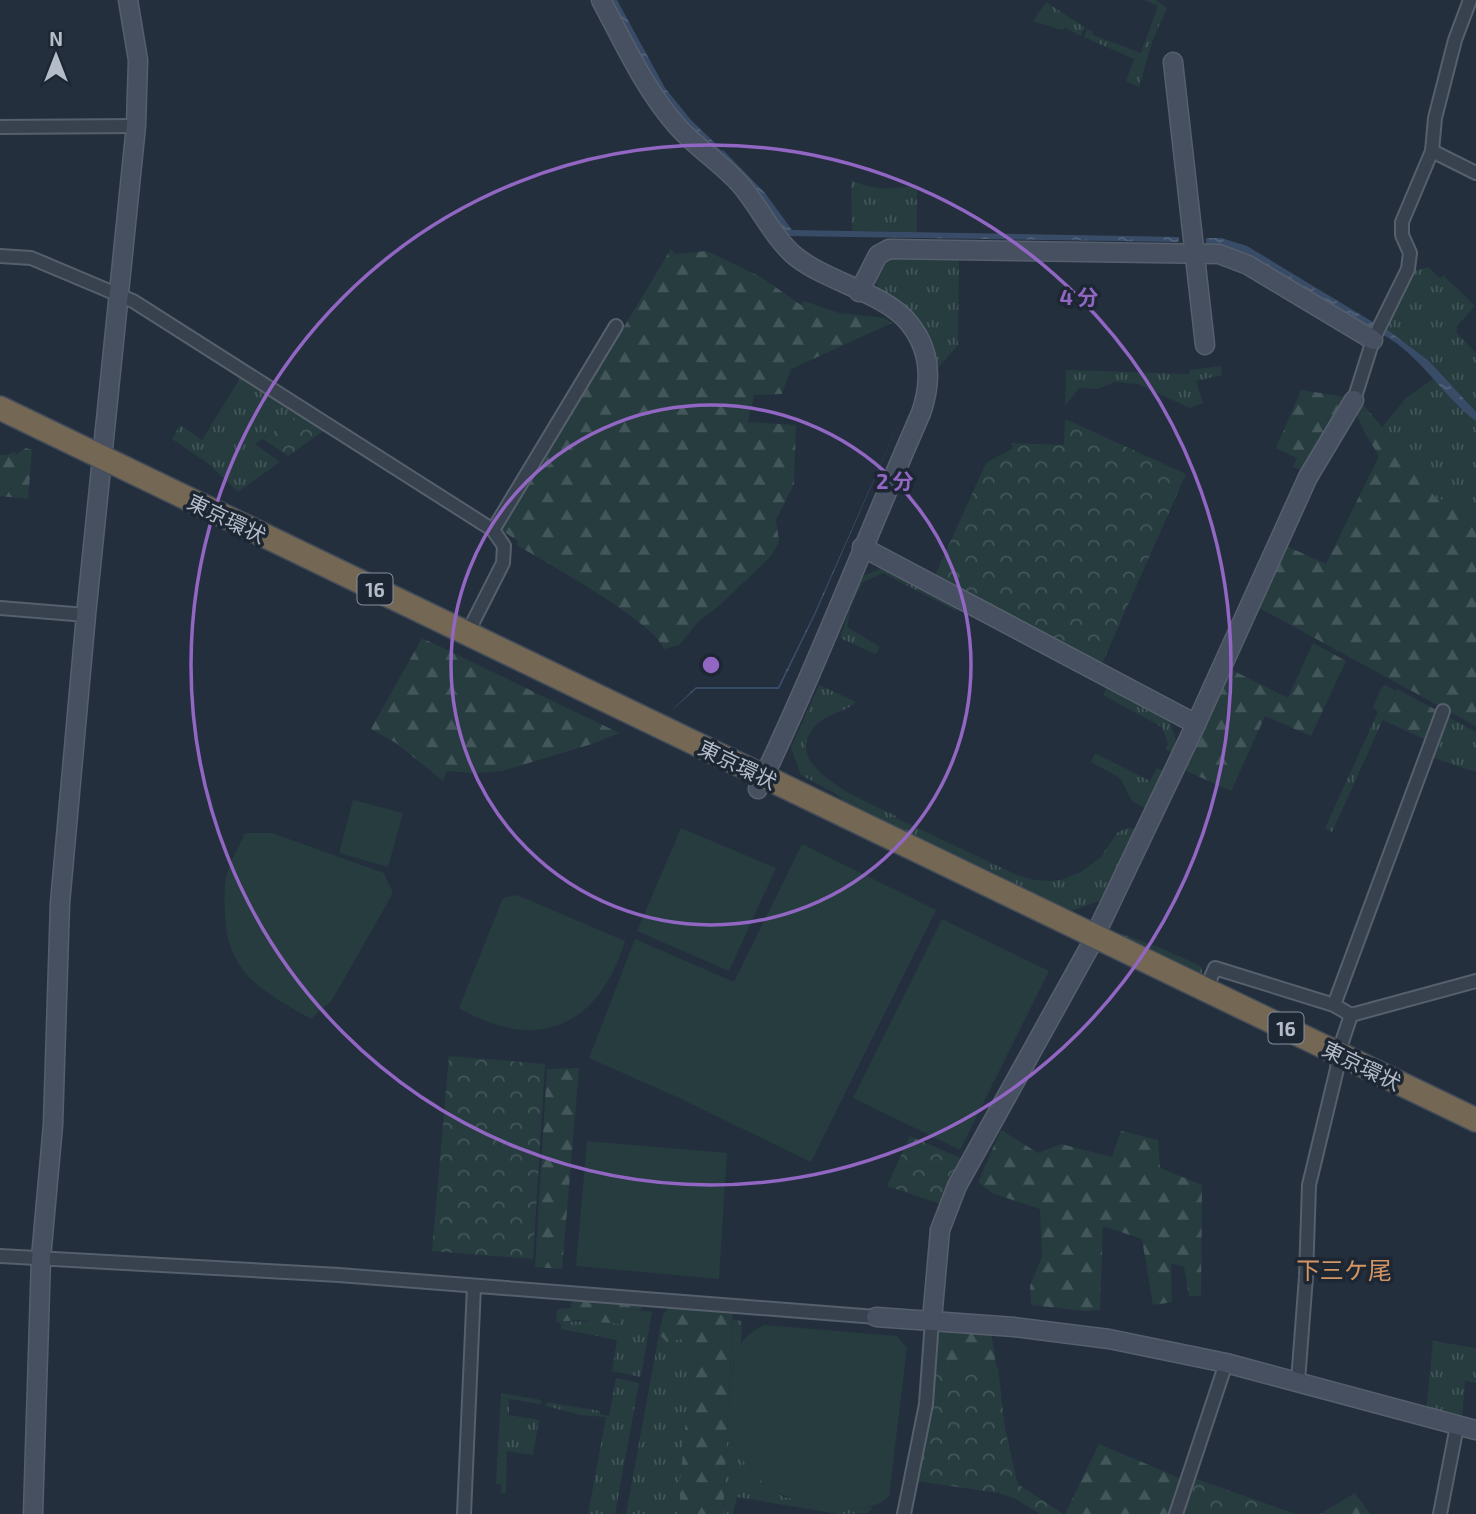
<svg xmlns="http://www.w3.org/2000/svg" width="1476" height="1514" font-family="'Exo 2','Noto Sans JP',sans-serif">
  <style>
    .grass { fill: url(#grass-tufts) }
    .forest { fill: url(#forest-firs) }
    .park { fill: url(#park-crowns) }
    .pitch { fill: #263c3f }
    .water { fill: url(#water-ripples) }
    .lines { fill: none; stroke-linecap: round; stroke-linejoin: round }
    .stream { stroke: #394c67; stroke-width: 3.5 }
    .street-casing { stroke: #565f6c; stroke-width: 16 }
    .secondary-casing { stroke: #565f6c; stroke-width: 21 }
    .highway-casing { stroke: #434c59; stroke-width: 26 }
    .street { stroke: #38414e; stroke-width: 12 }
    .secondary { stroke: #465061; stroke-width: 18 }
    .highway { stroke: #746855; stroke-width: 23 }
    .ring { fill: none; stroke: #9266c3; stroke-width: 3.5 }
    .labels { text-anchor: middle; dominant-baseline: central; stroke-width: 7; stroke-linejoin: round; paint-order: stroke }
    .shield { fill: #1d2633; stroke: #878f9c; stroke-width: 2 }
    .shield-label { font-size: 19px; font-weight: bold; fill: #b4bcc9 }
    .street-label { font-size: 21px; fill: #b4bcc9; stroke: #1d2633 }
    .quarter-label { font-size: 24px; fill: #d59563; stroke: #1d2633 }
    .centre { fill: #9266c3; stroke: #1d2633; stroke-width: 3.5 }
    .ring-label { font-size: 21px; text-anchor: middle; font-weight: bold; fill: #9266c3; stroke: #1d2633; stroke-width: 7; stroke-linejoin: round; paint-order: stroke }
  </style>
  <defs>
    <pattern id="grass-tufts" width="24" height="20" patternUnits="userSpaceOnUse" patternTransform="scale(1.75)"><rect width="24" height="20" fill="#263c3f"/><path d="M3 7l-1-3M5 7V3M7 7l1-3M15 17l-1-3M17 17v-4M19 17l1-3" fill="none" stroke="#435659"/></pattern>
    <pattern id="forest-firs" width="22" height="20" patternUnits="userSpaceOnUse" patternTransform="scale(1.75)"><rect width="22" height="20" fill="#263c3f"/><path d="M5 1l3.5 6h-7zM16 11l3.5 6h-7z" fill="#435659"/></pattern>
    <pattern id="park-crowns" width="20" height="18" patternUnits="userSpaceOnUse" patternTransform="scale(1.75)"><rect width="20" height="18" fill="#263c3f"/><path d="M2 6a3 3 0 1 1 6 0M12 15a3 3 0 1 1 6 0" fill="none" stroke="#435659"/></pattern>
    <pattern id="water-ripples" width="26" height="14" patternUnits="userSpaceOnUse" patternTransform="scale(1.75)"><rect width="26" height="14" fill="#394c67"/><path d="M2 4q2-2 4 0t4 0M15 11q2-2 4 0t4 0" fill="none" stroke="#53647b"/></pattern>
  </defs>
  <rect width="100%" height="100%" fill="#242f3e"/>
  <g class="grass">
    <polygon points="1144,0 1156,0 1167,8 1152,42 1139,87 1126,81 1134,59 1084,37 1087,29 1093,32 1093,35 1141,53 1158,6"/>
    <polygon points="1046,2 1084,27 1081,36 1065,28 1062,30 1033,21"/>
    <path d="M851,180C875,191 890,190 917,185V232L852,231Z"/>
    <path d="M959,254L958,345L938,368C935,349 928,331 915,317C904,306 876,298 876,280C875,271 884,262 888,255Z"/>
    <polygon points="1428,267 1440,278 1443,275 1475,306 1457,326 1457,333 1476,353 1476,412 1429,361 1385,328 1414,271"/>
    <polygon points="1221,366 1222,375 1196,381 1203,403 1190,408 1138,384 1114,382 1098,389 1079,388 1065,406 1066,370 1189,374 1190,370"/>
    <polygon points="242,375 301,413 255,444 280,462 238,492 209,464 172,439 180,425 202,440"/>
    <polygon points="1434,378 1459,407 1476,421 1476,512 1471,513 1435,497 1382,427 1406,398"/>
    <polygon points="883,568 957,608 956,611 883,573 863,582 851,606 847,627 880,647 876,654 840,638 860,577"/>
    <path d="M819,685L856,702C847,712 827,713 815,726C777,768 869,802 896,816V818L1017,875L1034,880L1049,881L1061,880L1081,872L1100,858L1118,832L1128,828L1136,830L1102,900L1071,911L848,804L836,794L801,775L791,748Z"/>
    <polygon points="1385,685 1396,691 1332,832 1325,828 1378,712 1373,707 1382,687"/>
    <polygon points="1107,688 1170,722 1177,744 1173,753 1165,749 1168,744 1162,727 1103,695"/>
    <polygon points="1448,717 1476,732 1476,772 1428,756 1443,718"/>
    <polygon points="1095,753 1150,781 1157,768 1164,771 1146,809 1132,801 1120,778 1091,762"/>
    <polygon points="1122,934 1156,946 1199,965 1202,968 1202,974 1124,938"/>
    <polygon points="626,1309 652,1312 641,1377 612,1371 617,1340 561,1329 561,1324 556,1322 597,1321"/>
    <polygon points="733,1320 742,1321 741,1341 733,1366 757,1477 783,1497 858,1509 873,1507 868,1513 838,1514 737,1497 733,1514 723,1514"/>
    <polygon points="659,1334 667,1341 681,1339 692,1354 680,1484 680,1514 626,1514"/>
    <polygon points="1433,1341 1476,1348 1476,1383 1465,1381 1462,1421 1426,1412"/>
    <polygon points="616,1378 639,1383 615,1514 588,1514 606,1417 580,1415 546,1406 547,1402 600,1411 600,1414 609,1416"/>
    <polygon points="501,1393 541,1400 541,1404 509,1399 509,1415 539,1420 533,1455 507,1451 506,1493 501,1493 501,1484 496,1484"/>
  </g>
  <g class="forest">
    <path d="M671,249L675,254L707,251L761,277L801,305L804,301L839,313L884,318L892,323L791,369L782,394L754,395L748,422L796,425L794,484L776,520L779,542L771,556L720,605L700,620L679,645L664,649C656,623 545,562 517,545L518,541L501,530Z"/>
    <polygon points="1301,390 1346,397 1302,470 1293,467 1297,458 1276,448"/>
    <polygon points="1360,401 1398,446 1435,497 1471,513 1476,512 1476,726 1256,606 1284,545 1326,564 1379,456 1363,430 1355,410"/>
    <polygon points="26,448 32,450 28,499 0,496 0,455 6,455 14,452 17,454"/>
    <polygon points="422,638 609,728 619,733 595,743 502,771 475,773 447,771 443,781 396,743 371,729"/>
    <polygon points="1313,643 1346,661 1311,736 1265,716 1231,791 1182,769 1228,668 1288,698"/>
    <polygon points="1397,689 1438,711 1428,741 1383,720"/>
    <polygon points="579,1068 562,1269 535,1267 547,1069"/>
    <polygon points="1001,1130 1038,1153 1061,1144 1112,1157 1121,1131 1158,1140 1160,1168 1202,1185 1201,1296 1189,1296 1184,1267 1171,1263 1172,1302 1153,1305 1142,1239 1103,1226 1100,1310 1084,1311 1031,1305 1030,1286 1042,1257 1040,1209 992,1193 978,1182"/>
    <polygon points="572,1300 642,1306 641,1310 626,1309 619,1324 580,1320 556,1322 557,1309 571,1308"/>
    <polygon points="669,1308 733,1313 723,1514 680,1514 680,1484 692,1354 681,1339 667,1342 659,1334 663,1314"/>
    <polygon points="935,1326 991,1330 1005,1429 1016,1478 1019,1485 1063,1514 1024,1498 931,1398"/>
    <polygon points="1099,1444 1189,1482 1295,1514 1065,1514"/>
    <polygon points="1355,1493 1370,1514 1320,1514"/>
  </g>
  <g class="park">
    <polygon points="301,413 326,429 288,456 263,439"/>
    <polygon points="1065,419 1186,474 1100,668 934,578 986,463 1013,448 1011,443 1064,445"/>
    <polygon points="449,1056 545,1064 533,1259 432,1251"/>
    <polygon points="910,1136 965,1160 943,1205 887,1186"/>
    <polygon points="934,1364 998,1367 1005,1429 1016,1478 1019,1485 1063,1514 1040,1514 1014,1498 999,1493 916,1481"/>
    <polygon points="1191,1477 1295,1514 1179,1514"/>
  </g>
  <g class="pitch">
    <polygon points="353,800 403,813 388,867 339,853"/>
    <polygon points="681,828 776,868 729,971 637,931"/>
    <path d="M245,833H272L384,873L393,893L332,1000L311,1019C262,991 226,973 225,912C224,900 224,885 227,874C231,860 239,846 245,833Z"/>
    <polygon points="802,844 936,910 811,1162 677,1097 589,1058 635,939 734,982"/>
    <path d="M517,895L625,941C599,1026 538,1054 459,1008L503,898Z"/>
    <polygon points="942,919 1049,971 960,1150 853,1098"/>
    <polygon points="587,1141 727,1153 719,1279 576,1266"/>
    <path d="M765,1325L897,1336L907,1348L889,1497C870,1512 850,1510 828,1505C801,1501 779,1499 759,1479C748,1469 733,1449 731,1434C729,1425 731,1412 732,1402C733,1370 729,1339 765,1325Z"/>
  </g>
  <g class="water">
    <polygon points="610,0 617,0 665,88 691,120 716,144 712,148 686,125 660,92"/>
    <polygon points="723,150 765,193 792,230 1179,237 1179,242 788,236 720,154"/>
    <polygon points="1206,238 1221,238 1247,246 1376,324 1373,329 1364,325 1244,252 1220,245 1206,244"/>
    <path d="M1385,328L1429,361L1476,412V421C1442,396 1421,355 1382,334Z"/>
    <polygon points="901,418 815,615 779,689 696,689 670,712 696,687 778,687 814,614"/>
  </g>
  <g class="lines">
    <g class="stream">
      <polyline points="710,143 723,154"/>
      <polyline points="1238,250 1256,259"/>
    </g>
    <g class="street-casing">
      <g id="street">
        <polyline points="0,127 136,126"/>
        <polyline points="1432,151 1476,173"/>
        <polyline points="0,256 31,258 133,301 493,530 504,546 503,563 467,634"/>
        <polyline points="1354,400 1373,340 1408,269 1410,253 1402,235 1402,222 1432,151 1435,118 1455,40 1470,0"/>
        <polyline points="493,530 616,326"/>
        <polyline points="0,608 86,615"/>
        <polyline points="1206,989 1215,968 1334,1005 1351,1015"/>
        <polyline points="1334,1005 1443,711"/>
        <polyline points="1351,1015 1476,981"/>
        <polyline points="0,1256 339,1275 876,1317"/>
        <polyline points="1298,1381 1306,1277 1309,1185 1337,1069 1338,1054 1351,1015"/>
        <polyline points="464,1514 474,1286"/>
        <polyline points="904,1514 926,1404 932,1320"/>
        <polyline points="1176,1514 1226,1363"/>
        <polyline points="1440,1514 1457,1426"/>
      </g>
    </g>
    <g class="secondary-casing">
      <g id="secondary">
        <path d="M601,0C624,43 645,90 678,127C697,148 721,163 740,184C760,207 772,236 795,256C827,282 885,293 909,323C931,350 932,381 921,413C866,538 817,666 758,789"/>
        <polyline points="1173,62 1205,345"/>
        <polyline points="859,292 878,255 889,249 1219,254 1248,265 1373,340"/>
        <polyline points="862,547 1196,724"/>
        <polyline points="876,1317 1014,1327 1109,1339 1226,1363 1476,1430"/>
        <polyline points="932,1320 940,1230 957,1186 1089,948 1196,724 1308,477 1354,400"/>
        <polyline points="33,1514 41,1258 53,1125 60,903 86,615 136,126 138,60 128,0"/>
      </g>
    </g>
    <g class="highway-casing">
      <polyline id="highway" points="0,408 1476,1120"/>
    </g>
    <use href="#street" class="street"/>
    <use href="#secondary" class="secondary"/>
    <use href="#highway" class="highway"/>
  </g>
  <g class="ring">
    <circle cx="711" cy="665" r="260"/>
    <circle cx="711" cy="665" r="520"/>
  </g>
  <g class="labels">
    <g class="shield">
      <rect x="357.5" y="573.5" width="35" height="31" rx="5"/>
      <rect x="1268.5" y="1012.5" width="35" height="31" rx="5"/>
    </g>
    <g class="shield-label">
      <text x="375" y="589">16</text>
      <text x="1286" y="1028">16</text>
    </g>
    <g class="street-label">
      <text transform="translate(227 518) rotate(26)">東京環状</text>
      <text transform="translate(738 764) rotate(26)">東京環状</text>
      <text transform="translate(1362 1065) rotate(26)">東京環状</text>
    </g>
    <g class="quarter-label">
      <text x="1344" y="1269">下三ケ尾</text>
    </g>
  </g>
  <circle cx="711" cy="665" r="10" class="centre"/>
  <g class="ring-label">
    <text x="1079" y="305">4 分</text>
    <text x="895" y="489">2 分</text>
  </g>
  <g transform="translate(56 56)" stroke="#1d2633" stroke-width="5" paint-order="stroke">
  <path d="M0-5L12 26L0 18L-12 26Z" fill="#b4bcc9"/>
  <text y="-10" font-size="19" font-weight="bold" text-anchor="middle" fill="#b4bcc9">N</text>
  </g>
</svg>
